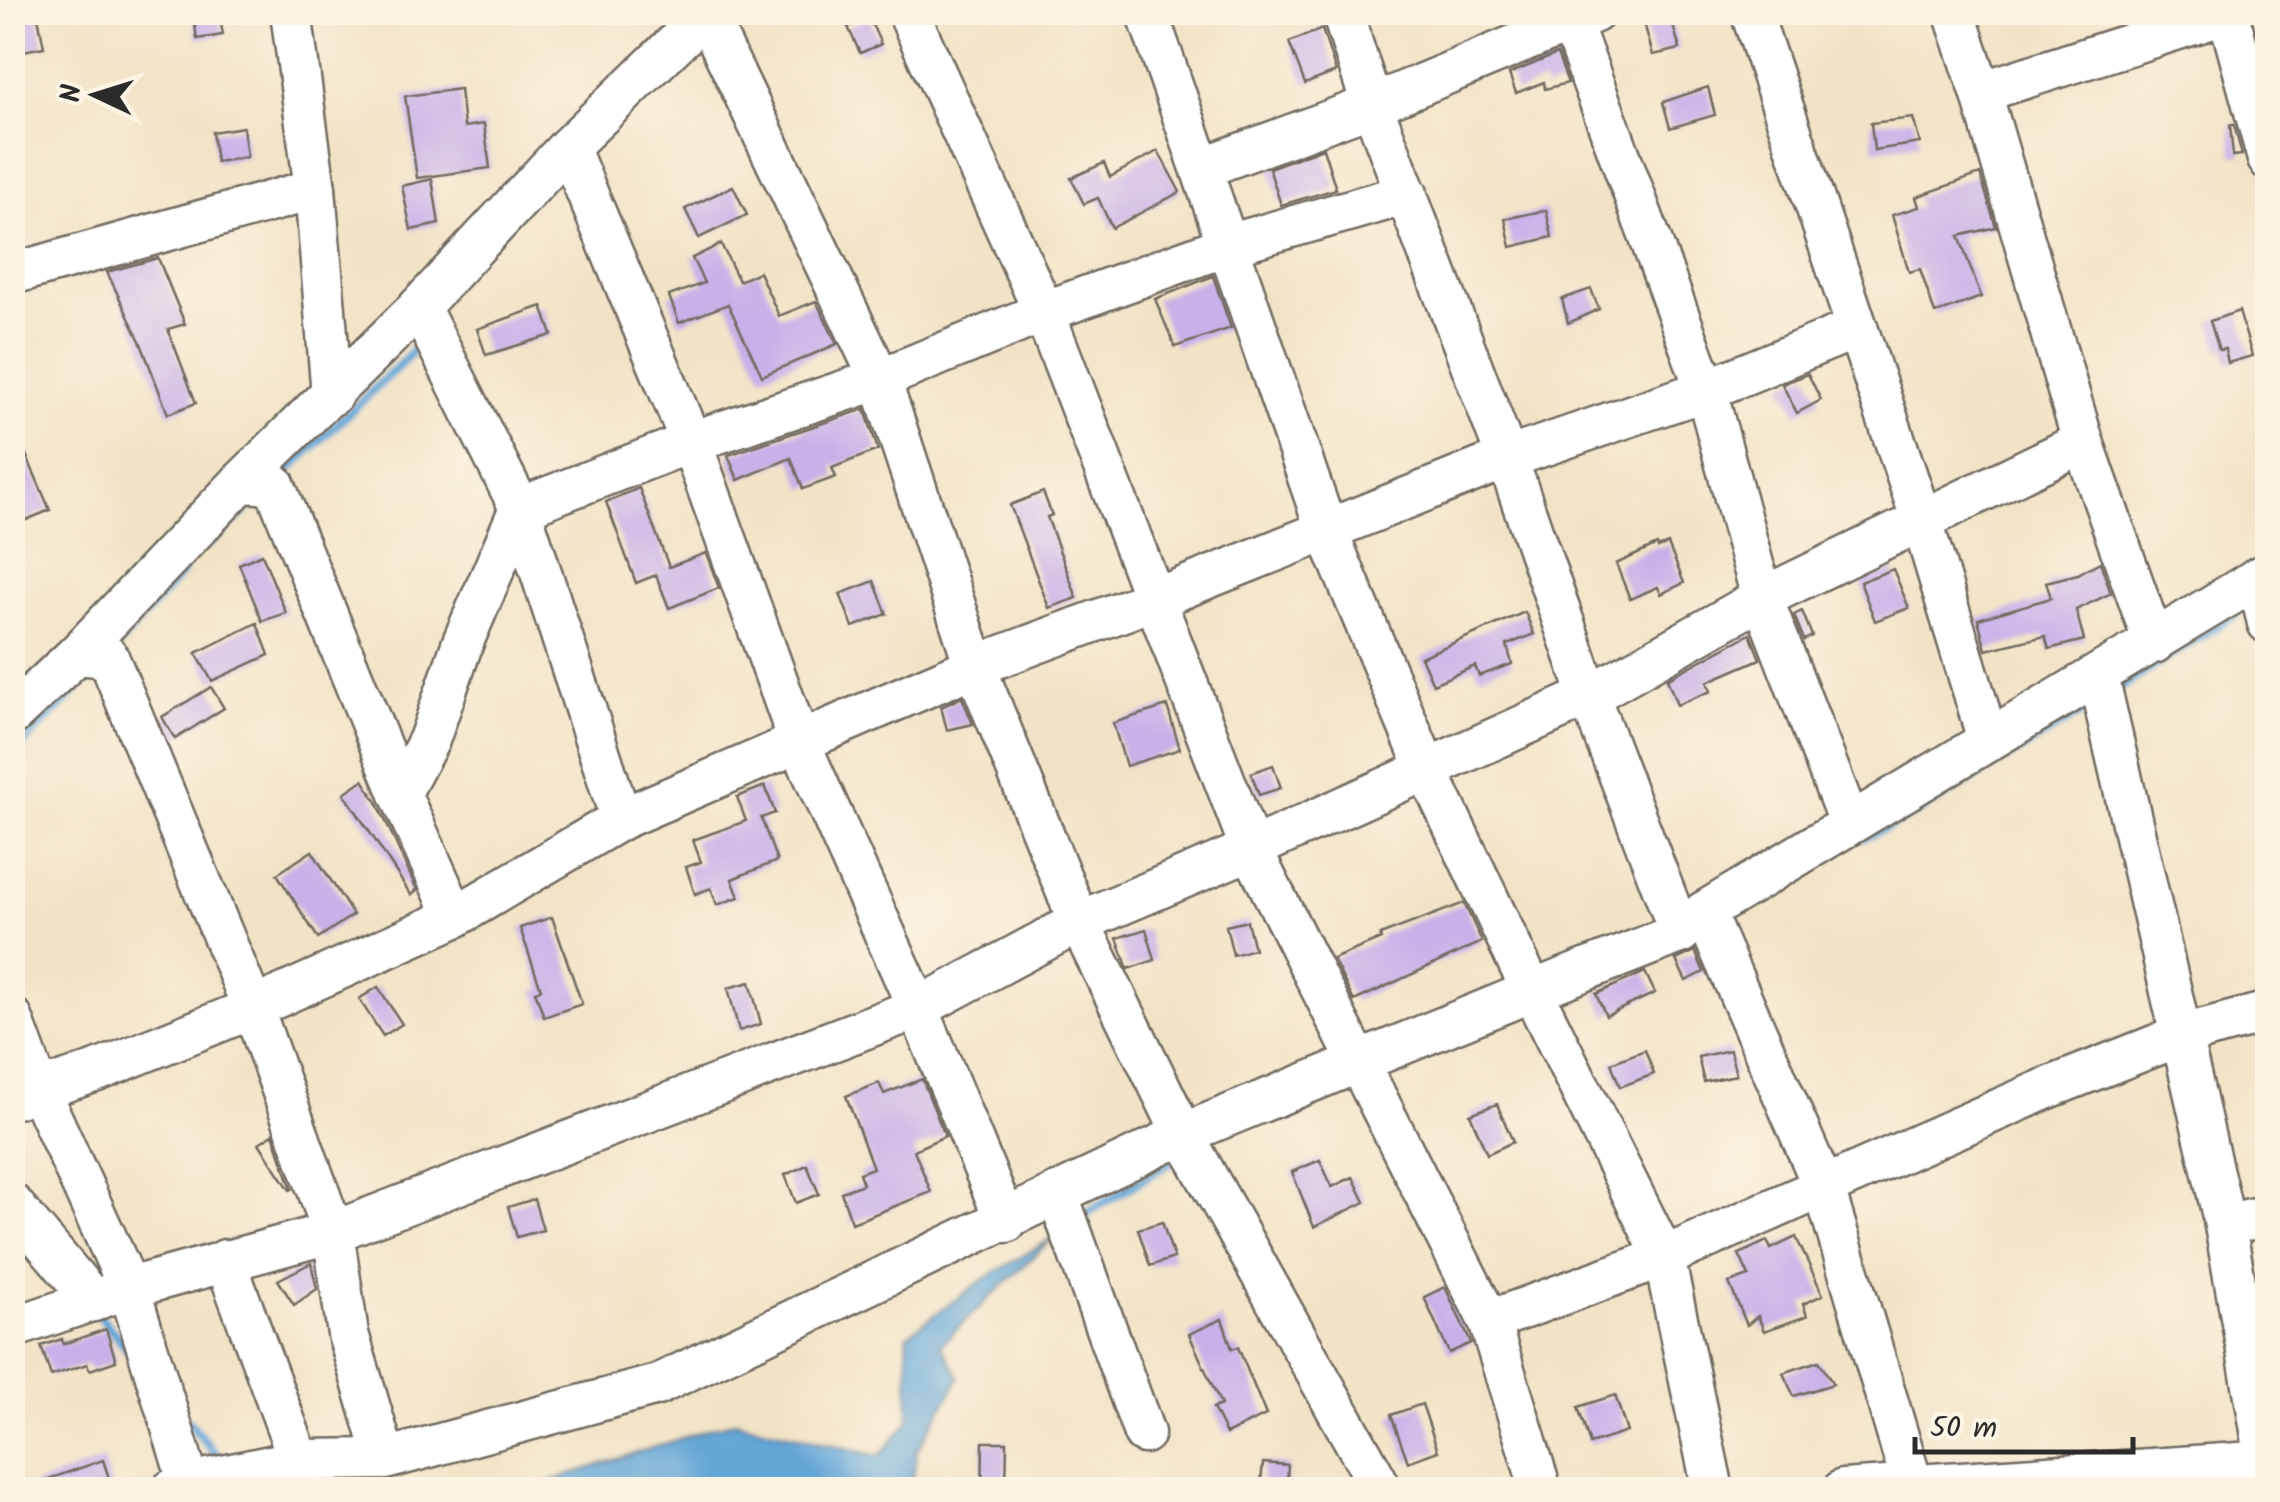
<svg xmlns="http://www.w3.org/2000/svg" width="2280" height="1502" font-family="Kalam,sans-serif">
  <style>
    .water { fill: #62a5d7; stroke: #466881; stroke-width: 2.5 }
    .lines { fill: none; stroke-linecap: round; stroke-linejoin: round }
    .stream { stroke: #62a5d7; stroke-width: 9 }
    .building { fill: #c8b0e8 }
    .minor-casing { stroke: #716b61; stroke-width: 45 }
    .minor { stroke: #fff; stroke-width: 40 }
  </style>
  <rect width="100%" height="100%" fill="#fcf5e5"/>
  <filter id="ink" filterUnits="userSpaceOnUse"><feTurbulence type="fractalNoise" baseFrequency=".01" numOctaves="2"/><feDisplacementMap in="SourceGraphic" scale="20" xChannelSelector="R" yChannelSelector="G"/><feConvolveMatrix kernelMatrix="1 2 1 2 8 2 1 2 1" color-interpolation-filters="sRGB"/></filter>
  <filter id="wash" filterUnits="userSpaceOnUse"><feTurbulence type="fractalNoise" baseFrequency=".0048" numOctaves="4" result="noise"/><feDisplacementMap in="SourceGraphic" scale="40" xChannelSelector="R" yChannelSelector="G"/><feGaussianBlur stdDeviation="2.25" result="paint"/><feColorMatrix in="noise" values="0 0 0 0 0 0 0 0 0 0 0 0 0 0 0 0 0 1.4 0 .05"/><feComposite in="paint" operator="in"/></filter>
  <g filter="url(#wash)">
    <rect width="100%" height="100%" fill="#f3e3c6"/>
    <polygon class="water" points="1054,1237 941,1344 960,1378 916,1452 912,1489 523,1490 734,1421 879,1456 909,1421 907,1335 981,1281"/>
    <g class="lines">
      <g class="stream">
        <polyline points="2255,12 2268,19"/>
        <polyline points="280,478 407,358 421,338"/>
        <polyline points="210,543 261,496"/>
        <polyline points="113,651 182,572"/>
        <polyline points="2114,692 2236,614"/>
        <polyline points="12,755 96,669"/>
        <polyline points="1864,838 1916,813 2092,706"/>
        <polyline points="1078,1218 1185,1154"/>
        <polyline points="95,1310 133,1356"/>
        <polyline points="188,1421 223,1463"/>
      </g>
    </g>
    <g id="blocks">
      <g class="building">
        <polygon points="12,12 37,12 44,47 18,52"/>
        <polygon points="193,12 219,12 223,35 197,39"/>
        <polygon points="1641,12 1669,12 1680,49 1653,55"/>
        <polygon points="869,18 881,44 860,53 848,27"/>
        <polygon points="1322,29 1336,72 1305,84 1289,42"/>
        <polygon points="1557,54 1568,83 1545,89 1544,82 1516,93 1509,74"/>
        <polygon points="1708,87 1715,115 1670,128 1663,102"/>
        <polygon points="460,89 464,127 484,124 490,168 417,178 405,96"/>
        <polygon points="1913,118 1920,143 1874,150 1871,123"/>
        <polygon points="2230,125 2234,125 2242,155 2233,156"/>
        <polygon points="243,127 247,157 216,162 212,132"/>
        <polygon points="1323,148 1336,189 1281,205 1269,168"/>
        <polygon points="1158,151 1180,192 1112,228 1098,198 1084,204 1071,178 1104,163 1110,177"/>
        <polygon points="1980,174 1996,227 1959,236 1981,297 1935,314 1920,269 1909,272 1892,215 1919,207 1916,197"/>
        <polygon points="432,179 439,224 411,230 402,186"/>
        <polygon points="733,186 747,215 699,238 685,209"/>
        <polygon points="1546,210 1552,237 1511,247 1505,219"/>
        <polygon points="721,244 739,281 759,272 779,316 816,301 837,344 762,376 728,304 679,323 669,296 704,283 692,258"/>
        <polygon points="158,258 185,324 168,329 196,403 168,414 140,341 107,272"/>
        <polygon points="1213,276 1231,328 1175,347 1155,299"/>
        <polygon points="1591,289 1599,309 1568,323 1562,299"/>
        <polygon points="542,306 552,335 486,355 477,329"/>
        <polygon points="2239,311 2252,356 2228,363 2225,349 2219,350 2210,321"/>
        <polygon points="1808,374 1821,400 1797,413 1782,384"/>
        <polygon points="865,409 878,450 832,468 836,477 803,489 791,458 738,480 728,455"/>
        <polygon points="12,422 50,510 12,526"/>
        <polygon points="639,488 669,567 706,553 719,588 669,608 656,575 636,583 606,502"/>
        <polygon points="1043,492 1052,515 1047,517 1077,598 1049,608 1010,505"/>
        <polygon points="1668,544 1684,583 1661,594 1658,587 1630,599 1616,564 1657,545 1658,548"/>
        <polygon points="262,554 286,613 262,621 239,564"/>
        <polygon points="2100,562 2111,593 2076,610 2084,640 2049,649 2045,636 1986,650 1978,619 2051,598 2046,582 2078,574"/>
        <polygon points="1893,569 1909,608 1875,621 1860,582"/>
        <polygon points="874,581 887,614 853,627 840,594"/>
        <polygon points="1802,611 1812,636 1804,640 1794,615"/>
        <polygon points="1525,612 1534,634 1507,645 1512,664 1479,676 1475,666 1433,684 1421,657"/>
        <polygon points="257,623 269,655 212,681 196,653"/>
        <polygon points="1750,634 1760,659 1707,682 1711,691 1677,705 1667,679"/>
        <polygon points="211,687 224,708 175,739 162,717"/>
        <polygon points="962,697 973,724 947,730 941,707"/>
        <polygon points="1167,706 1180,749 1126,766 1113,723"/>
        <polygon points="1273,765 1281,788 1259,795 1251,773"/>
        <polygon points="363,780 377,802 417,890 411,895 344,793"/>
        <polygon points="765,786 775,813 761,818 777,861 732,879 739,897 717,905 711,888 695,894 686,867 701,862 693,840 746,821 737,797"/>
        <polygon points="312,851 353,915 318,938 277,874"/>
        <polygon points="1464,903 1482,942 1354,1001 1333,959 1381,939 1380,935"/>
        <polygon points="552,917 582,1004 544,1017 535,991 541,989 520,928"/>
        <polygon points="1247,921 1254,949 1233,955 1226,926"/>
        <polygon points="1146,929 1155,960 1128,969 1117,938"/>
        <polygon points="1695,951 1704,972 1686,981 1676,960"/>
        <polygon points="1645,972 1655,993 1606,1016 1596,994"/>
        <polygon points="750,982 761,1024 739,1031 728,988"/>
        <polygon points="378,987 402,1024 383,1036 359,999"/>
        <polygon points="1645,1050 1654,1074 1620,1087 1611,1063"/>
        <polygon points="1730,1050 1736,1075 1704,1082 1698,1057"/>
        <polygon points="922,1079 945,1136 914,1150 931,1192 852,1223 841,1192 863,1184 859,1173 873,1168 846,1096 879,1083 884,1094"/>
        <polygon points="1497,1104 1513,1142 1487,1154 1470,1114"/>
        <polygon points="273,1134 292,1189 290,1190 259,1143"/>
        <polygon points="1320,1160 1332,1187 1353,1177 1365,1202 1314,1227 1292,1172"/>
        <polygon points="807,1165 819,1194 796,1203 785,1175"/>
        <polygon points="534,1199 543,1230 517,1237 508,1207"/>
        <polygon points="1162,1222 1174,1258 1150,1266 1138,1229"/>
        <polygon points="1796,1237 1823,1295 1803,1304 1807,1316 1764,1331 1758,1316 1747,1325 1729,1283 1749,1276 1739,1254 1767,1241 1771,1249"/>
        <polygon points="311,1263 317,1289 294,1305 278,1280"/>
        <polygon points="1445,1287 1471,1343 1449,1353 1424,1297"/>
        <polygon points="1222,1319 1232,1349 1238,1347 1266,1415 1226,1434 1213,1408 1221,1405 1189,1334"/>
        <polygon points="106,1329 116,1361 90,1370 87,1364 51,1376 41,1346 62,1339 63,1344"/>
        <polygon points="1819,1361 1833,1384 1794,1396 1783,1373"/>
        <polygon points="1615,1395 1627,1432 1590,1444 1578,1407"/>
        <polygon points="1422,1404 1438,1451 1408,1462 1391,1415"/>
        <polygon points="983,1442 1007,1442 1006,1490 982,1490"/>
        <polygon points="103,1460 113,1490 29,1490 29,1486"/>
        <polygon points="1263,1463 1288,1465 1286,1490 1260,1490"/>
      </g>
    </g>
  </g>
  <g filter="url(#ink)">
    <use href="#blocks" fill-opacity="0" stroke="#716b61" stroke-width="2.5"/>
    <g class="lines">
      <g class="minor-casing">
        <g id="minor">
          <polyline points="291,12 315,189 332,395"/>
          <polyline points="908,12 1044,312 1251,849 1489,1321 1541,1490"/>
          <polyline points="1147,12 1326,529 1426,768 1532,991 1664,1257 1713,1490"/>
          <polyline points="1342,12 1372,105 1507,458 1589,696 1680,933"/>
          <polyline points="1567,12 1706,390 1762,598 1849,822"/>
          <polyline points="1751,12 1922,521 1988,740"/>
          <polyline points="1954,12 1981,92 2083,442 2154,643"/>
          <polyline points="706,14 880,379 975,666 1079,922 1183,1134 1382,1490"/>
          <polyline points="1981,92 2228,13 2268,159"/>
          <polyline points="568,147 691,442 800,744 918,1008 1006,1222"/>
          <polyline points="1202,168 1372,105 1595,12"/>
          <polyline points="12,274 315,189"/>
          <polyline points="419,307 520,508 621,819"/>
          <polyline points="241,482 274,484 400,794 455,917"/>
          <polyline points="2257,578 2268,623"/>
          <polyline points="77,654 108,657 253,1008 333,1232 348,1334 385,1459"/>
          <polyline points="2098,676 2225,1225 2268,1470"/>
          <polyline points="12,715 77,654 241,482 419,307 568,147 708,12"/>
          <polyline points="400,794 429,740 463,642 520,508 691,442 880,379 1044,312 1228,245 1407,194"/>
          <polyline points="1704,912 1824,1188 1914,1490"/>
          <polyline points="12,1018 38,1088 129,1288 189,1483"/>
          <polyline points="12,1099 97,1071 253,1008 455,917 621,819 975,666 1155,599 1507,458 1706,390 1857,328"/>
          <polyline points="1057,1193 1144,1433"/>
          <polyline points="12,1204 94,1301"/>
          <polyline points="2225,1225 2268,1215"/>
          <polyline points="225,1260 299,1460"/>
          <polyline points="1489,1321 1664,1257 2043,1090 2182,1035 2268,1012"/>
          <polyline points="12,1328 129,1288 333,1232 918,1008 1079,922 1251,849 1589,696 1762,598 2083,442"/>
          <polyline points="172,1490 189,1483 299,1460 385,1459 657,1385 1183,1134 1532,991 1680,933 1704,912 2268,572"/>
          <polyline points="1843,1490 2268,1461"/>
        </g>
      </g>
      <use href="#minor" class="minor"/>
    </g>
  </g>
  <rect width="2280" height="1502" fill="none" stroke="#fcf5e5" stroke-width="50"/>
  <g transform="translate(95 95) rotate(274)" stroke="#fcf5e5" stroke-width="8" paint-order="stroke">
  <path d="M0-8L18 38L0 25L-18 38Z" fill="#2b2b2b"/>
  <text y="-15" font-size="28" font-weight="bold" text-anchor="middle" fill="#2b2b2b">N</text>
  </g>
  <path d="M1915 1437v15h218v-15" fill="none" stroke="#2b2b2b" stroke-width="5"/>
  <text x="1930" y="1437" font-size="30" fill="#2b2b2b" stroke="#fcf5e5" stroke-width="8" paint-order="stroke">50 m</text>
</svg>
